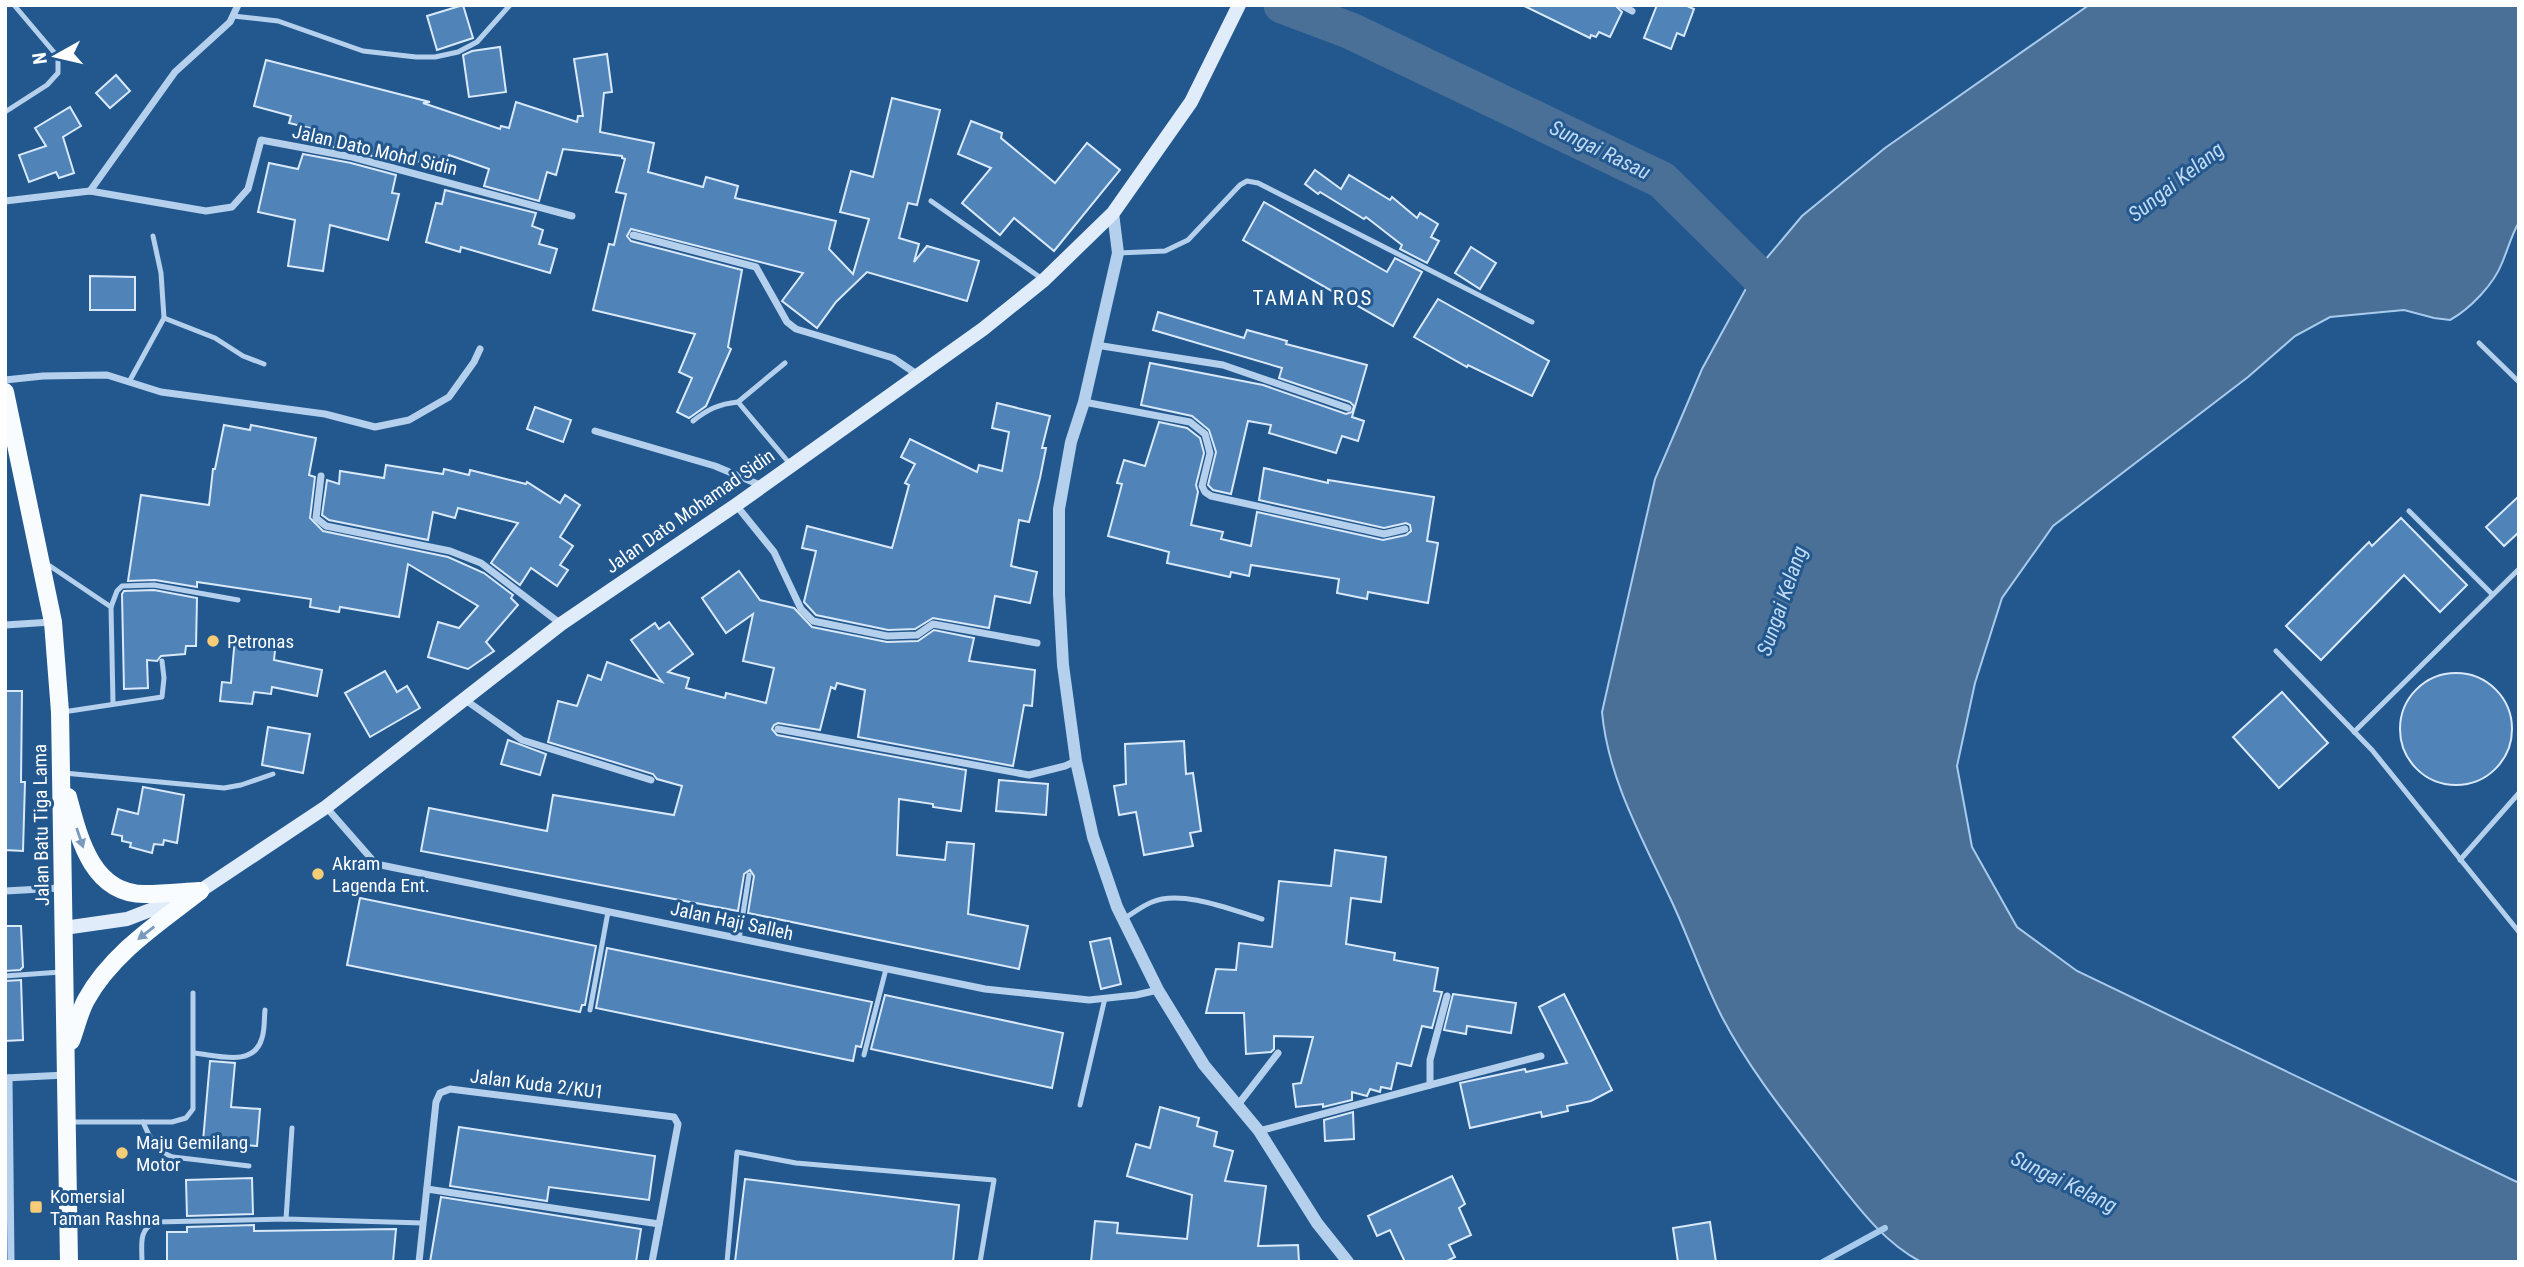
<svg xmlns="http://www.w3.org/2000/svg" width="2524" height="1267" font-family="'Roboto Condensed',sans-serif">
  <style>
    .water { fill: #4b7097; stroke: #a8cbed; stroke-width: 2 }
    .lines { fill: none; stroke-linecap: round; stroke-linejoin: round }
    .stream { stroke: #a8cbed; stroke-width: 6 }
    .river { stroke: #4b7097; stroke-width: 37 }
    .building { fill: #5083b8; stroke: #d9e9f9; stroke-width: 2 }
    .service { stroke: #b4d0ec; stroke-width: 5 }
    .minor { stroke: #b4d0ec; stroke-width: 7 }
    .tertiary { stroke: #b4d0ec; stroke-width: 12 }
    .secondary { stroke: #e0ecf9; stroke-width: 14 }
    .primary { stroke: #f9fcff; stroke-width: 18 }
    .oneway { fill: #799abc }
    .poi-dot { fill: #f7cc77; stroke: #23588f; stroke-width: 2.5 }
    .labels { text-anchor: middle; dominant-baseline: central; stroke-width: 6; stroke-linejoin: round; paint-order: stroke }
    .street-label { font-size: 19px; fill: #fff; stroke: #23588f }
    .poi-label { font-size: 19px; fill: #fff; stroke: #23588f; text-anchor: start }
    .water-label { font-size: 21px; font-style: italic; fill: #c0daf3; stroke: #23588f }
    .neighbourhood-label { font-size: 21px; letter-spacing: 2px; fill: #fff; stroke: #23588f }
  </style>
  <rect width="100%" height="100%" fill="#23588f"/>
  <path class="water" d="M2089,5H2519V222C2511,236 2508,249 2502,263C2494,284 2470,309 2450,320L2434,318L2404,310L2330,317L2295,336L2248,377L2053,526L2002,598L1975,683L1957,766L1972,847L2017,927L2077,971L2519,1183V1262H1921C1883,1242 1857,1206 1831,1173C1792,1122 1752,1074 1722,1017C1703,980 1689,938 1671,900C1643,840 1608,779 1602,712L1655,479L1702,369L1755,272L1802,216L1885,148Z"/>
  <g class="lines">
    <polyline class="stream" points="1823,1262 1885,1228"/>
    <polyline class="river" points="1282,5 1351,31 1662,180 1789,306"/>
  </g>
  <g class="building">
    <polygon points="463,5 473,38 437,50 427,16"/>
    <polygon points="1522,5 1615,5 1622,12 1610,37 1599,32 1596,37 1591,35 1590,38"/>
    <polygon points="1657,5 1685,5 1694,9 1684,36 1677,33 1671,49 1644,38"/>
    <polygon points="500,47 506,92 469,97 463,55 472,51"/>
    <polygon points="607,54 612,92 604,93 600,132 654,143 648,172 703,187 706,177 738,186 735,198 836,221 829,249 853,274 869,219 840,212 851,171 873,177 892,98 940,110 917,205 908,203 899,238 919,244 914,262 927,246 979,261 967,301 867,272 836,302 817,328 782,301 803,273 631,229 627,236 631,241 742,270 728,347 731,349 706,406 689,418 677,412 692,378 679,372 695,334 593,310 609,244 614,245 626,194 616,192 625,159 622,158 622,156 563,149 556,175 547,172 539,201 484,186 489,169 449,155 444,170 400,156 399,163 353,151 306,142 310,128 289,123 291,116 254,106 266,60 430,102 423,103 500,129 501,126 509,128 516,102 577,122 578,116 583,116 574,59"/>
    <polygon points="116,75 130,91 110,108 96,93"/>
    <polygon points="70,107 81,126 63,137 74,173 59,178 56,172 29,182 19,155 46,146 35,128"/>
    <polygon points="971,121 1002,133 1001,138 1055,183 1087,143 1120,170 1054,251 1014,218 1000,235 962,203 991,168 958,154"/>
    <polygon points="303,154 351,163 396,175 392,193 399,194 388,240 330,225 323,271 288,266 295,220 258,212 269,163 298,169"/>
    <polygon points="1315,170 1341,189 1349,175 1390,200 1392,197 1417,218 1420,213 1438,224 1431,237 1439,241 1427,263 1400,249 1402,245 1366,217 1364,219 1320,192 1318,194 1305,184"/>
    <polygon points="445,190 536,213 532,226 543,230 539,244 557,249 550,273 461,247 460,252 426,242 436,203 442,204"/>
    <polygon points="1264,202 1387,272 1395,258 1422,272 1393,326 1243,240"/>
    <polygon points="1471,247 1496,263 1480,289 1455,273"/>
    <polygon points="90,276 135,277 135,310 90,310"/>
    <polygon points="1438,299 1549,361 1532,396 1468,365 1467,367 1414,337"/>
    <polygon points="1158,312 1244,338 1247,330 1287,341 1286,344 1367,365 1352,417 1364,421 1358,441 1342,436 1336,453 1269,433 1271,425 1248,421 1231,494 1213,490 1208,485 1216,452 1209,430 1192,416 1141,405 1150,363 1263,385 1346,414 1352,412 1354,406 1350,402 1279,378 1282,368 1153,330"/>
    <polygon points="997,403 1050,416 1042,448 1046,448 1040,478 1029,522 1019,520 1011,566 1037,572 1030,603 995,596 989,628 933,618 915,629 888,630 816,615 804,602 816,551 802,548 807,526 892,548 909,485 905,483 915,464 901,457 910,439 977,472 979,465 1002,471 1009,432 992,428"/>
    <polygon points="535,407 571,420 563,442 527,429"/>
    <polygon points="1159,422 1187,428 1200,438 1204,453 1196,485 1198,492 1191,525 1223,532 1221,539 1251,546 1257,512 1383,540 1406,535 1411,531 1410,525 1406,523 1384,528 1259,500 1264,468 1328,483 1328,480 1434,497 1427,541 1438,543 1428,603 1368,592 1367,599 1337,593 1339,579 1251,565 1249,576 1231,572 1230,577 1167,563 1169,552 1108,536 1122,484 1117,483 1124,460 1145,466"/>
    <polygon points="224,425 250,430 251,425 316,438 309,475 315,477 310,518 323,531 448,557 484,573 513,595 511,598 518,605 486,642 494,651 468,669 428,657 438,622 459,628 478,606 408,564 399,617 340,607 339,612 310,607 311,599 197,582 197,587 155,580 128,581 141,495 209,505 213,469 215,469"/>
    <polygon points="386,465 443,474 444,469 469,475 470,470 526,484 527,482 560,503 565,495 580,505 560,537 573,546 560,565 568,570 557,586 531,568 520,585 491,563 518,523 458,508 455,518 433,512 428,540 329,520 322,515 327,480 339,484 340,471 384,478"/>
    <polygon points="2519,496 2519,532 2504,546 2486,527"/>
    <polygon points="2401,518 2467,585 2440,612 2404,575 2321,660 2286,626 2369,542 2372,546"/>
    <polygon points="739,571 760,600 794,608 812,627 887,642 918,641 934,630 974,638 969,661 1035,670 1032,706 1024,705 1013,766 858,737 865,690 837,683 835,689 831,687 820,730 778,723 774,725 772,729 777,735 966,770 961,811 933,807 933,804 899,799 897,855 945,860 947,842 974,844 968,914 1028,926 1019,969 748,913 754,876 750,870 744,874 738,911 421,851 429,808 547,831 553,795 674,815 682,786 657,779 653,774 548,742 558,701 577,706 588,675 601,680 607,662 662,682 631,640 655,623 659,629 669,622 693,654 668,672 689,678 686,688 725,698 726,693 766,703 774,668 743,661 753,614 726,633 702,598"/>
    <polygon points="154,590 197,598 196,646 186,646 185,654 161,656 157,661 147,660 148,688 124,689 122,594 124,591"/>
    <polygon points="235,637 276,641 274,660 322,670 317,696 272,687 271,694 254,692 252,704 220,701 222,682 231,683"/>
    <polygon points="385,671 397,692 407,686 420,708 370,737 345,693"/>
    <circle cx="2456" cy="729" r="56"/>
    <polygon points="5,691 22,691 21,782 25,782 23,851 5,850"/>
    <polygon points="2282,692 2328,743 2279,788 2233,737"/>
    <polygon points="268,727 310,734 303,773 262,765"/>
    <polygon points="508,740 546,754 540,775 501,764"/>
    <polygon points="1184,741 1186,774 1193,773 1201,831 1190,833 1193,846 1144,855 1136,812 1119,815 1114,786 1126,784 1125,744"/>
    <polygon points="999,780 1048,784 1046,815 996,811"/>
    <polygon points="143,787 184,795 177,843 164,840 163,845 154,844 152,853 130,847 131,843 122,841 122,836 112,834 118,809 138,814"/>
    <polygon points="1335,850 1386,857 1381,902 1351,898 1346,944 1395,953 1394,960 1438,968 1434,991 1442,992 1432,1028 1422,1026 1411,1066 1397,1063 1391,1089 1381,1087 1380,1092 1370,1089 1367,1096 1352,1092 1352,1100 1323,1107 1323,1104 1296,1107 1293,1084 1301,1083 1313,1037 1274,1036 1274,1049 1271,1052 1246,1054 1244,1013 1206,1013 1216,969 1236,970 1239,943 1272,947 1279,881 1331,886"/>
    <polygon points="360,898 596,946 585,1005 582,1005 580,1012 347,965"/>
    <polygon points="5,926 21,926 23,967 20,970 5,971"/>
    <polygon points="1110,938 1121,984 1101,989 1090,942"/>
    <polygon points="607,948 872,1002 861,1047 856,1046 853,1061 596,1008"/>
    <polygon points="21,980 23,1040 5,1041 5,981"/>
    <polygon points="1453,994 1516,1003 1511,1033 1467,1026 1466,1034 1444,1030"/>
    <polygon points="1564,994 1612,1090 1591,1101 1567,1106 1568,1111 1542,1117 1541,1112 1470,1128 1460,1083 1525,1069 1526,1072 1567,1063 1539,1007"/>
    <polygon points="885,995 1063,1033 1052,1088 871,1049"/>
    <polygon points="210,1061 235,1063 231,1107 260,1109 257,1146 203,1141"/>
    <polygon points="1160,1107 1199,1118 1197,1126 1217,1132 1214,1146 1233,1151 1225,1181 1266,1186 1258,1246 1298,1245 1299,1262 1091,1262 1095,1221 1118,1223 1117,1233 1187,1239 1192,1195 1127,1176 1136,1144 1150,1148"/>
    <polygon points="1353,1112 1354,1139 1325,1141 1324,1120"/>
    <polygon points="459,1127 655,1156 649,1200 549,1187 547,1201 450,1186"/>
    <polygon points="1452,1176 1465,1204 1459,1208 1471,1235 1449,1245 1455,1257 1445,1262 1405,1262 1390,1230 1377,1236 1368,1216"/>
    <polygon points="252,1178 253,1214 187,1216 186,1180"/>
    <polygon points="745,1179 959,1205 953,1262 735,1262"/>
    <polygon points="441,1197 641,1229 636,1262 430,1262"/>
    <polygon points="1710,1222 1716,1262 1678,1262 1673,1228"/>
    <polygon points="254,1225 254,1231 396,1229 393,1262 167,1262 167,1232 187,1232 187,1227"/>
  </g>
  <g class="lines">
    <g class="service">
      <polyline points="233,16 278,21 363,51 416,57 435,57 458,52 477,42 510,5"/>
      <polyline points="5,112 47,85 58,73 58,57 14,5"/>
      <polyline points="931,201 1041,278"/>
      <polyline points="1118,253 1165,251 1188,240 1240,185 1247,181 1258,183 1532,322"/>
      <polyline points="164,318 215,338 243,356 264,364"/>
      <polyline points="2479,343 2519,382"/>
      <polyline points="129,382 164,318 161,273 153,236"/>
      <polyline points="738,402 785,363"/>
      <path d="M693,421C708,409 719,404 738,402L790,464"/>
      <polyline points="2409,511 2492,594"/>
      <polyline points="44,562 111,607 113,703"/>
      <polyline points="111,607 117,591 122,586 154,585 238,600"/>
      <polyline points="2276,651 2372,750 2519,932"/>
      <polyline points="63,712 162,697 164,678 162,661"/>
      <polyline points="2354,732 2519,569"/>
      <polyline points="64,773 224,788 241,785 273,774"/>
      <polyline points="2460,860 2519,793"/>
      <path d="M1123,919C1132,914 1142,906 1152,902C1181,889 1232,910 1262,919"/>
      <polyline points="739,939 749,875"/>
      <polyline points="5,976 61,972"/>
      <polyline points="590,1010 608,912"/>
      <path d="M194,1053C217,1055 254,1068 262,1038C265,1029 264,1019 265,1010"/>
      <polyline points="864,1055 886,969"/>
      <polyline points="1080,1105 1105,998"/>
      <polyline points="71,1122 172,1122 186,1118 193,1109 193,993"/>
      <path d="M143,1122C150,1138 155,1151 173,1157L249,1166"/>
      <polyline points="286,1219 292,1128"/>
      <path d="M142,1262C142,1245 138,1229 156,1222L286,1219L423,1223"/>
      <polyline points="727,1262 737,1152 796,1163 994,1180 980,1262"/>
    </g>
    <g class="minor">
      <polyline points="1621,5 1632,11"/>
      <polyline points="90,191 175,72 230,22 238,5"/>
      <polyline points="5,201 90,191 206,211 232,207 248,189 261,140 352,157 572,216"/>
      <polyline points="633,235 756,267 787,322 796,329 893,358 918,375"/>
      <polyline points="1096,345 1223,365 1348,408"/>
      <polyline points="5,380 43,376 107,375 161,392 325,414 375,427 409,420 449,397 474,362 480,349"/>
      <polyline points="1084,402 1190,422 1205,434 1210,453 1202,486 1205,492 1211,496 1384,534 1405,529"/>
      <polyline points="595,431 715,466 760,485"/>
      <polyline points="321,476 316,518 326,526 450,551 481,563 561,624"/>
      <polyline points="736,505 774,552 801,609 813,621 887,636 917,635 933,624 1037,643"/>
      <polyline points="5,625 52,622"/>
      <polyline points="464,699 522,740 651,780"/>
      <polyline points="778,729 1029,775 1065,766 1076,761"/>
      <polyline points="326,807 376,864 985,989 1089,1000 1136,995 1158,990"/>
      <polyline points="5,891 60,888"/>
      <polyline points="5,1078 66,1075"/>
      <polyline points="9,1078 11,1262"/>
      <polyline points="1430,1085 1541,1056"/>
      <polyline points="1237,1106 1278,1053"/>
      <polyline points="1259,1131 1430,1085 1430,1060 1447,996"/>
      <polyline points="427,1189 659,1224"/>
      <polyline points="419,1262 436,1102 440,1093 450,1089 674,1117 678,1124 652,1262"/>
    </g>
    <polyline class="tertiary" points="1113,213 1118,253 1084,402 1071,442 1059,509 1059,594 1063,665 1076,761 1093,837 1117,907 1158,990 1204,1065 1259,1131 1317,1223 1348,1262"/>
    <polyline class="secondary" points="64,928 127,919 200,891 326,807 561,624 736,505 983,329 1044,280 1113,213 1191,102 1239,5"/>
    <g class="primary">
      <polyline points="5,392 53,622 60,712 69,1262"/>
      <path d="M68,797C79,838 92,895 146,894C164,894 182,892 200,891"/>
      <path d="M71,1041C76,1028 79,1013 86,1000C112,953 159,923 200,891"/>
    </g>
  </g>
  <defs><path id="oneway-solid" d="M-6-.8H1V-3.2L6.5 0L1 3.2V.8H-6Z" transform="scale(1.75)"/></defs>
  <g class="oneway">
    <use href="#oneway-solid" transform="translate(80 838) rotate(71)"/>
    <use href="#oneway-solid" transform="translate(146 933) rotate(142)"/>
  </g>
  <g class="poi-dot">
    <circle cx="213" cy="641" r="7"/>
    <circle cx="318" cy="874" r="7"/>
    <circle cx="122" cy="1153" r="7"/>
    <rect x="29" y="1200" width="14" height="14" rx="3.5"/>
  </g>
  <g class="labels">
    <g class="street-label">
      <text transform="translate(375 150) rotate(13)">Jalan Dato Mohd Sidin</text>
      <text transform="translate(690 511) rotate(-35)">Jalan Dato Mohamad Sidin</text>
      <text transform="translate(41 825) rotate(-91)">Jalan Batu Tiga Lama</text>
      <text transform="translate(732 921) rotate(12)">Jalan Haji Salleh</text>
      <text transform="translate(537 1084) rotate(7)">Jalan Kuda 2/KU1</text>
    </g>
    <g class="poi-label">
      <text x="227" y="641">Petronas</text>
      <text x="332" y="863">Akram<tspan x="332" dy="22">Lagenda Ent.</tspan></text>
      <text x="136" y="1142">Maju Gemilang<tspan x="136" dy="22">Motor</tspan></text>
      <text x="50" y="1196">Komersial<tspan x="50" dy="22">Taman Rashna</tspan></text>
    </g>
    <g class="water-label">
      <text transform="translate(1600 150) rotate(26)">Sungai Rasau</text>
      <text transform="translate(2176 182) rotate(-38)">Sungai Kelang</text>
      <text transform="translate(1782 601) rotate(-71)">Sungai Kelang</text>
      <text transform="translate(2064 1182) rotate(26)">Sungai Kelang</text>
    </g>
    <g class="neighbourhood-label">
      <text x="1313" y="298">TAMAN ROS</text>
    </g>
  </g>
  <rect width="2524" height="1267" fill="none" stroke="#ffffff" stroke-width="14"/>
  <g transform="translate(56 56) rotate(262)" stroke="#23588f" stroke-width="5" paint-order="stroke">
  <path d="M0-5L12 26L0 18L-12 26Z" fill="#ffffff"/>
  <text y="-10" font-size="19" font-weight="bold" text-anchor="middle" fill="#ffffff">N</text>
  </g>
</svg>
